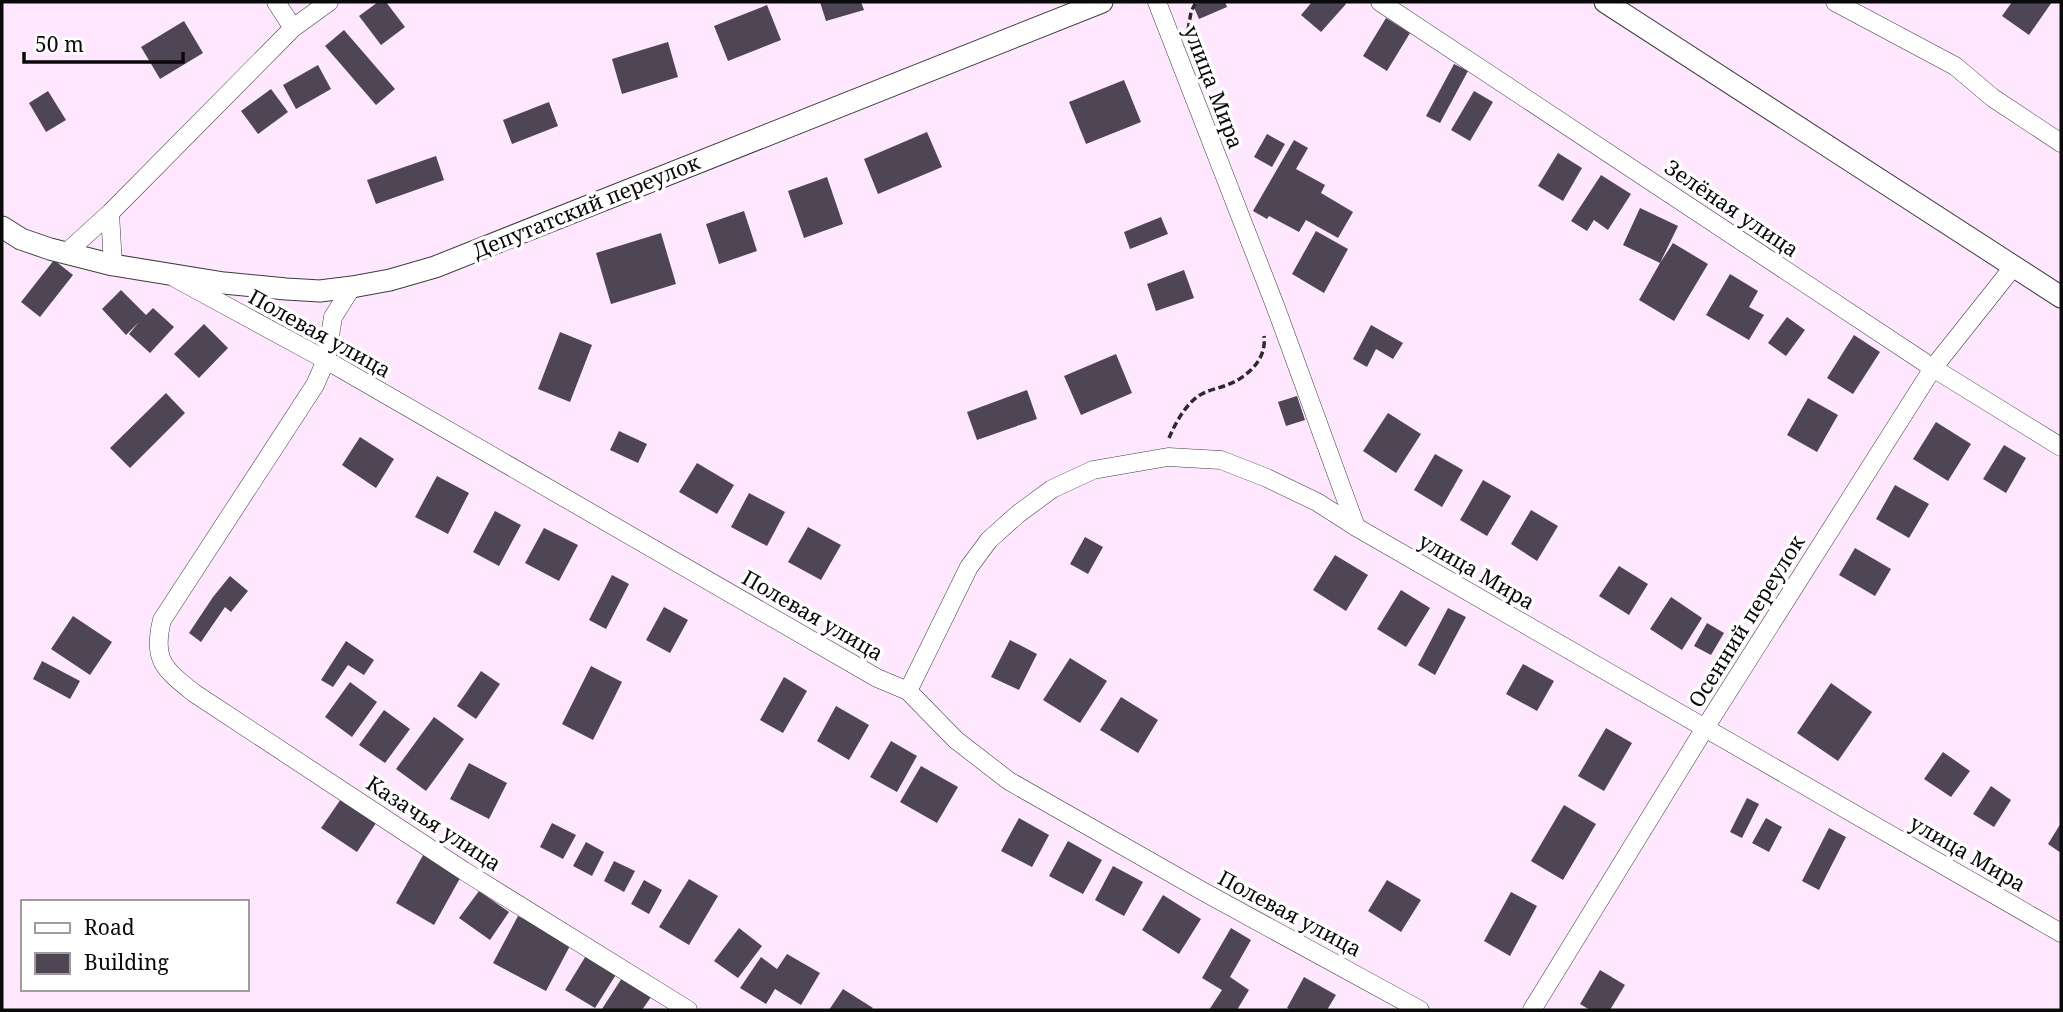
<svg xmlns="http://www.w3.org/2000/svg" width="2063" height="1012" font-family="'Noto Serif',serif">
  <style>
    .building { fill: #4e4654 }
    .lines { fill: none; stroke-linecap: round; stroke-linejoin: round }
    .minor-casing { stroke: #3d3d3d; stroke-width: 19 }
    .tertiary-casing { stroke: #3d3d3d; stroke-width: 23 }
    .path { stroke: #2c2c2c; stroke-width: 3.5; stroke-dasharray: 7 3.5; stroke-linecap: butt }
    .minor { stroke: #fff; stroke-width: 18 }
    .tertiary { stroke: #fff; stroke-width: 21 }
    .labels { text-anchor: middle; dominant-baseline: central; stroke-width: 7; stroke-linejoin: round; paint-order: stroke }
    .street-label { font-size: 21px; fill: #0a0a0a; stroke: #fff }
  </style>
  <rect width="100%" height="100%" fill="#ffe8ff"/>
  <g class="building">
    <polygon points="378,2 386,2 405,27 381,45 359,16"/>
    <polygon points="820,2 861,2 864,10 826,21"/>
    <polygon points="1201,2 1225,2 1227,7 1199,19 1193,5"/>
    <polygon points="1312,2 1344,2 1346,4 1321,32 1301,15"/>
    <polygon points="2012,2 2052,2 2029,35 2002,16"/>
    <polygon points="767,5 781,40 728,61 714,26"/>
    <polygon points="1386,18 1410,33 1387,71 1363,56"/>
    <polygon points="184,21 203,53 160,79 141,47"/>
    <polygon points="344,30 395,89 376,105 325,46"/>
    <polygon points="668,42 678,77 622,94 612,59"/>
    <polygon points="1454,64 1468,71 1440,123 1426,116"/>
    <polygon points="318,65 331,89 296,109 283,85"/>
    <polygon points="1124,80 1141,122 1086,144 1069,102"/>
    <polygon points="271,89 288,112 258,134 241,111"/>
    <polygon points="48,91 66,120 46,132 29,103"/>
    <polygon points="1474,91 1493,102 1470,141 1451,130"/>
    <polygon points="549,102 558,126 512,144 503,120"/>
    <polygon points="927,132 942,167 878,194 864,159"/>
    <polygon points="1267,134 1285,144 1272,167 1254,157"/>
    <polygon points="1294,140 1308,148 1296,169 1325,185 1321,193 1353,212 1338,238 1306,220 1299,232 1269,216 1267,219 1253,211"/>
    <polygon points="1558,153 1582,168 1563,201 1538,186"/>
    <polygon points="436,156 444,180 376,204 367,180"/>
    <polygon points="1601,175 1631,194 1608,230 1594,220 1587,231 1571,221"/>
    <polygon points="827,177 843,224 804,238 788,191"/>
    <polygon points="1640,208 1678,226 1660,263 1673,243 1708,264 1674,321 1639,300 1660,263 1623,245"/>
    <polygon points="744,211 757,251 719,264 706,224"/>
    <polygon points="1161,217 1168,234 1130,249 1124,232"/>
    <polygon points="1316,231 1348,249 1324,293 1292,274"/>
    <polygon points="661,233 676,284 611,304 596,253"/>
    <polygon points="54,260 73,275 40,317 21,302"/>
    <polygon points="1184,270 1194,298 1156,311 1147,284"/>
    <polygon points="1730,274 1758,291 1749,307 1764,315 1749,340 1706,315"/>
    <polygon points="121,290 146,315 153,308 174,327 150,353 129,334 139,322 126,335 102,309"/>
    <polygon points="1787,317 1805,330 1786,356 1768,343"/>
    <polygon points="204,324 228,348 199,378 174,354"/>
    <polygon points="1371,325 1403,343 1393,359 1376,349 1367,367 1353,359"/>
    <polygon points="560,332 592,345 570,402 538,389"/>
    <polygon points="1854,335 1880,352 1853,394 1827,378"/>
    <polygon points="1116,354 1132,393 1081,415 1064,376"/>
    <polygon points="1027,390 1037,419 977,440 967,412"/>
    <polygon points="166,393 185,413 130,468 110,448"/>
    <polygon points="1297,396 1305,420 1286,426 1278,402"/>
    <polygon points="1808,398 1838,415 1817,452 1787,435"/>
    <polygon points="1388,413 1421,434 1396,473 1363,451"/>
    <polygon points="1936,422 1971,444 1948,481 1913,459"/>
    <polygon points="619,431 647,444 638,463 610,450"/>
    <polygon points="360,437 394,459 376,488 342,465"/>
    <polygon points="2004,445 2026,458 2006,493 1983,479"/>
    <polygon points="1435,454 1463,470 1442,507 1414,490"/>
    <polygon points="697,463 734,485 717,514 679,492"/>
    <polygon points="437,476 469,493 448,534 415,517"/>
    <polygon points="1483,480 1511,496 1487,536 1460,520"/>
    <polygon points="1895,485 1929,504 1909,538 1876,519"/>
    <polygon points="749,493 785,512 767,546 731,527"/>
    <polygon points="1531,510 1558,526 1537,561 1511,544"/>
    <polygon points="495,511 521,525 499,566 473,552"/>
    <polygon points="808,527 841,545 821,580 788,562"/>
    <polygon points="544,528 578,545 559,581 525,563"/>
    <polygon points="1085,537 1103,547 1088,574 1070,564"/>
    <polygon points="1855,548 1891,569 1875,596 1839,575"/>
    <polygon points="1335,555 1368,575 1346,611 1313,590"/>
    <polygon points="1619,566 1648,584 1629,615 1599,596"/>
    <polygon points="612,575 629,584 606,629 589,620"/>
    <polygon points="230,576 248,591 231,612 225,607 201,642 189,633 213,597"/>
    <polygon points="1401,590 1430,608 1406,647 1377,629"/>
    <polygon points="1671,597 1702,618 1682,650 1650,629"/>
    <polygon points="664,607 688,620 670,653 646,640"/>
    <polygon points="1448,608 1466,617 1435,675 1418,665"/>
    <polygon points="73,616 112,642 90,675 51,649"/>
    <polygon points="1707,623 1724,633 1711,655 1694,646"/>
    <polygon points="1010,640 1037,654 1019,690 991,677"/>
    <polygon points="346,641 374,660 364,675 348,665 333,687 321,680"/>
    <polygon points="1070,658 1107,681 1080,723 1043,700"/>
    <polygon points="42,661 80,681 70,699 33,679"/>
    <polygon points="1523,664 1554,681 1537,711 1506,694"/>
    <polygon points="591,666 622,682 593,740 562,724"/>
    <polygon points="481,671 500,684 476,719 457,706"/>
    <polygon points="784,677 807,691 783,733 760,720"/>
    <polygon points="350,682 377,702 352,737 325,717"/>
    <polygon points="1831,683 1872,712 1838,761 1797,733"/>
    <polygon points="1121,697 1158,720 1138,753 1100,730"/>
    <polygon points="836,706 869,725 849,760 817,741"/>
    <polygon points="384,710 410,729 385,763 359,745"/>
    <polygon points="434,717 464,739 426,791 396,769"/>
    <polygon points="1606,728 1632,743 1604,791 1578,776"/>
    <polygon points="891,741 917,756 897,792 870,777"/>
    <polygon points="1943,752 1970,771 1951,797 1924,779"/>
    <polygon points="469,763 507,783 489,819 450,799"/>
    <polygon points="921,766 958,787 937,823 900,802"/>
    <polygon points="1991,786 2011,800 1994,827 1973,814"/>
    <polygon points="343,796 378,820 357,852 321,828"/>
    <polygon points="1747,798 1759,804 1742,838 1730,832"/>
    <polygon points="1564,805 1596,824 1563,880 1531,861"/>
    <polygon points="1019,818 1049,835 1032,867 1001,851"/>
    <polygon points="1766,818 1782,827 1769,852 1752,843"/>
    <polygon points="552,823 576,835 563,859 540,847"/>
    <polygon points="2061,823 2061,853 2048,844"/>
    <polygon points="1829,828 1846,837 1819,890 1802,881"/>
    <polygon points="1068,841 1102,860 1083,894 1049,876"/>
    <polygon points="586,842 604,852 592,876 573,866"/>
    <polygon points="426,850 464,871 434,925 396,903"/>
    <polygon points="614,861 635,871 624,892 604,881"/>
    <polygon points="1113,866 1143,882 1124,916 1095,900"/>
    <polygon points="689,879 718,896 689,945 659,927"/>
    <polygon points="644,880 662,890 649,914 631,904"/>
    <polygon points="1387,880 1421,900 1401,932 1368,911"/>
    <polygon points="479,891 509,912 490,940 459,918"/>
    <polygon points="1511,892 1537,906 1510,956 1484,941"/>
    <polygon points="1163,895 1201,919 1179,954 1142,930"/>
    <polygon points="518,916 571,944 546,991 493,963"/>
    <polygon points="739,928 762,946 738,978 714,961"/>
    <polygon points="1231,928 1251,940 1230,977 1249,990 1237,1010 1209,1010 1222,990 1202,978"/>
    <polygon points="587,954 617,973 595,1008 565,990"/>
    <polygon points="787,954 820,973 801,1005 775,989 766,1004 740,988 761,957 777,969"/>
    <polygon points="1600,970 1625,985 1610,1010 1590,1010 1580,1004"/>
    <polygon points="1304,977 1336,995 1327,1010 1291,1010 1287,1008"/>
    <polygon points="622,978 651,997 642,1010 602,1009"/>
    <polygon points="843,989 873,1008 871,1010 829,1010"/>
  </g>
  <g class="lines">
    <g class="minor-casing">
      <g id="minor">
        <polyline points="276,2 293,28"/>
        <polyline points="1157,2 1276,308 1356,527 2061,933"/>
        <polyline points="1380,2 1933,368 2061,447"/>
        <polyline points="1835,2 1955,66 1993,98 2061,143"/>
        <polyline points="110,213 113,265"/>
        <polyline points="66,253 110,213 293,28 329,2"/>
        <polyline points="175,278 326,360 877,678 908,691 956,740 1009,781 1204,892 1420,1010"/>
        <path d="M352,287L333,317L326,360L315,385L162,620C152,660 164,669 194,693L464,871L688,1010"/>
        <polyline points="908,691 969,567 989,540 1018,514 1052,489 1093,470 1168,457 1221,460 1267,478 1317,502 1356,527"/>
        <polyline points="1532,1010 1705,728 1933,368 2014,266"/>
      </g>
    </g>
    <g class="tertiary-casing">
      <g id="tertiary">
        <polyline points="1605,2 2061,297"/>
        <polyline points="2,227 21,239 50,249 113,265 224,283 286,289 320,291 352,287 390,280 435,267 1102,2"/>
      </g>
    </g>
    <g class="path">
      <polyline points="1188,30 1191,12 1196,2"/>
      <path d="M1169,438C1175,424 1184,407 1197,397C1206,390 1217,389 1227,385C1248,377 1267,359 1264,336"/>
    </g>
    <use href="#minor" class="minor"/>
    <use href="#tertiary" class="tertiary"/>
  </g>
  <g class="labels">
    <g class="street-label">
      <text transform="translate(1214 87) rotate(69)">улица Мира</text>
      <text transform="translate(586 206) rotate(-22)">Депутатский переулок</text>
      <text transform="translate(1732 208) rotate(34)">Зелёная улица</text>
      <text transform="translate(320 333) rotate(29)">Полевая улица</text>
      <text transform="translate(1477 571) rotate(30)">улица Мира</text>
      <text transform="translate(813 615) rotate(30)">Полевая улица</text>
      <text transform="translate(1746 621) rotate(-58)">Осенний переулок</text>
      <text transform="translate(434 823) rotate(33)">Казачья улица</text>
      <text transform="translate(1968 853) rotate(30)">улица Мира</text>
      <text transform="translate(1290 913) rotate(28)">Полевая улица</text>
    </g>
  </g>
  <rect width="2063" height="1012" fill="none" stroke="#0a0a0a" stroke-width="7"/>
  <rect x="21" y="900" width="228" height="91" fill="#ffffff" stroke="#9d9d9d" stroke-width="2"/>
  <rect x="35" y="923" width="35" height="10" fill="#ffffff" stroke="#9d9d9d" stroke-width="2"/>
  <text x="84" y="935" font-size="21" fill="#0a0a0a">Road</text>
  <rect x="35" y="953" width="35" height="21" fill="#4e4654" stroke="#9d9d9d" stroke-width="2"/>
  <text x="84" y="970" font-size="21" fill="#0a0a0a">Building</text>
  <path d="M24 52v10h159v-10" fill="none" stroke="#0a0a0a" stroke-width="3.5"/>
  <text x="35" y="52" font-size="21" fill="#0a0a0a" stroke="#ffffff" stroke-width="5" paint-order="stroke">50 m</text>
</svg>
